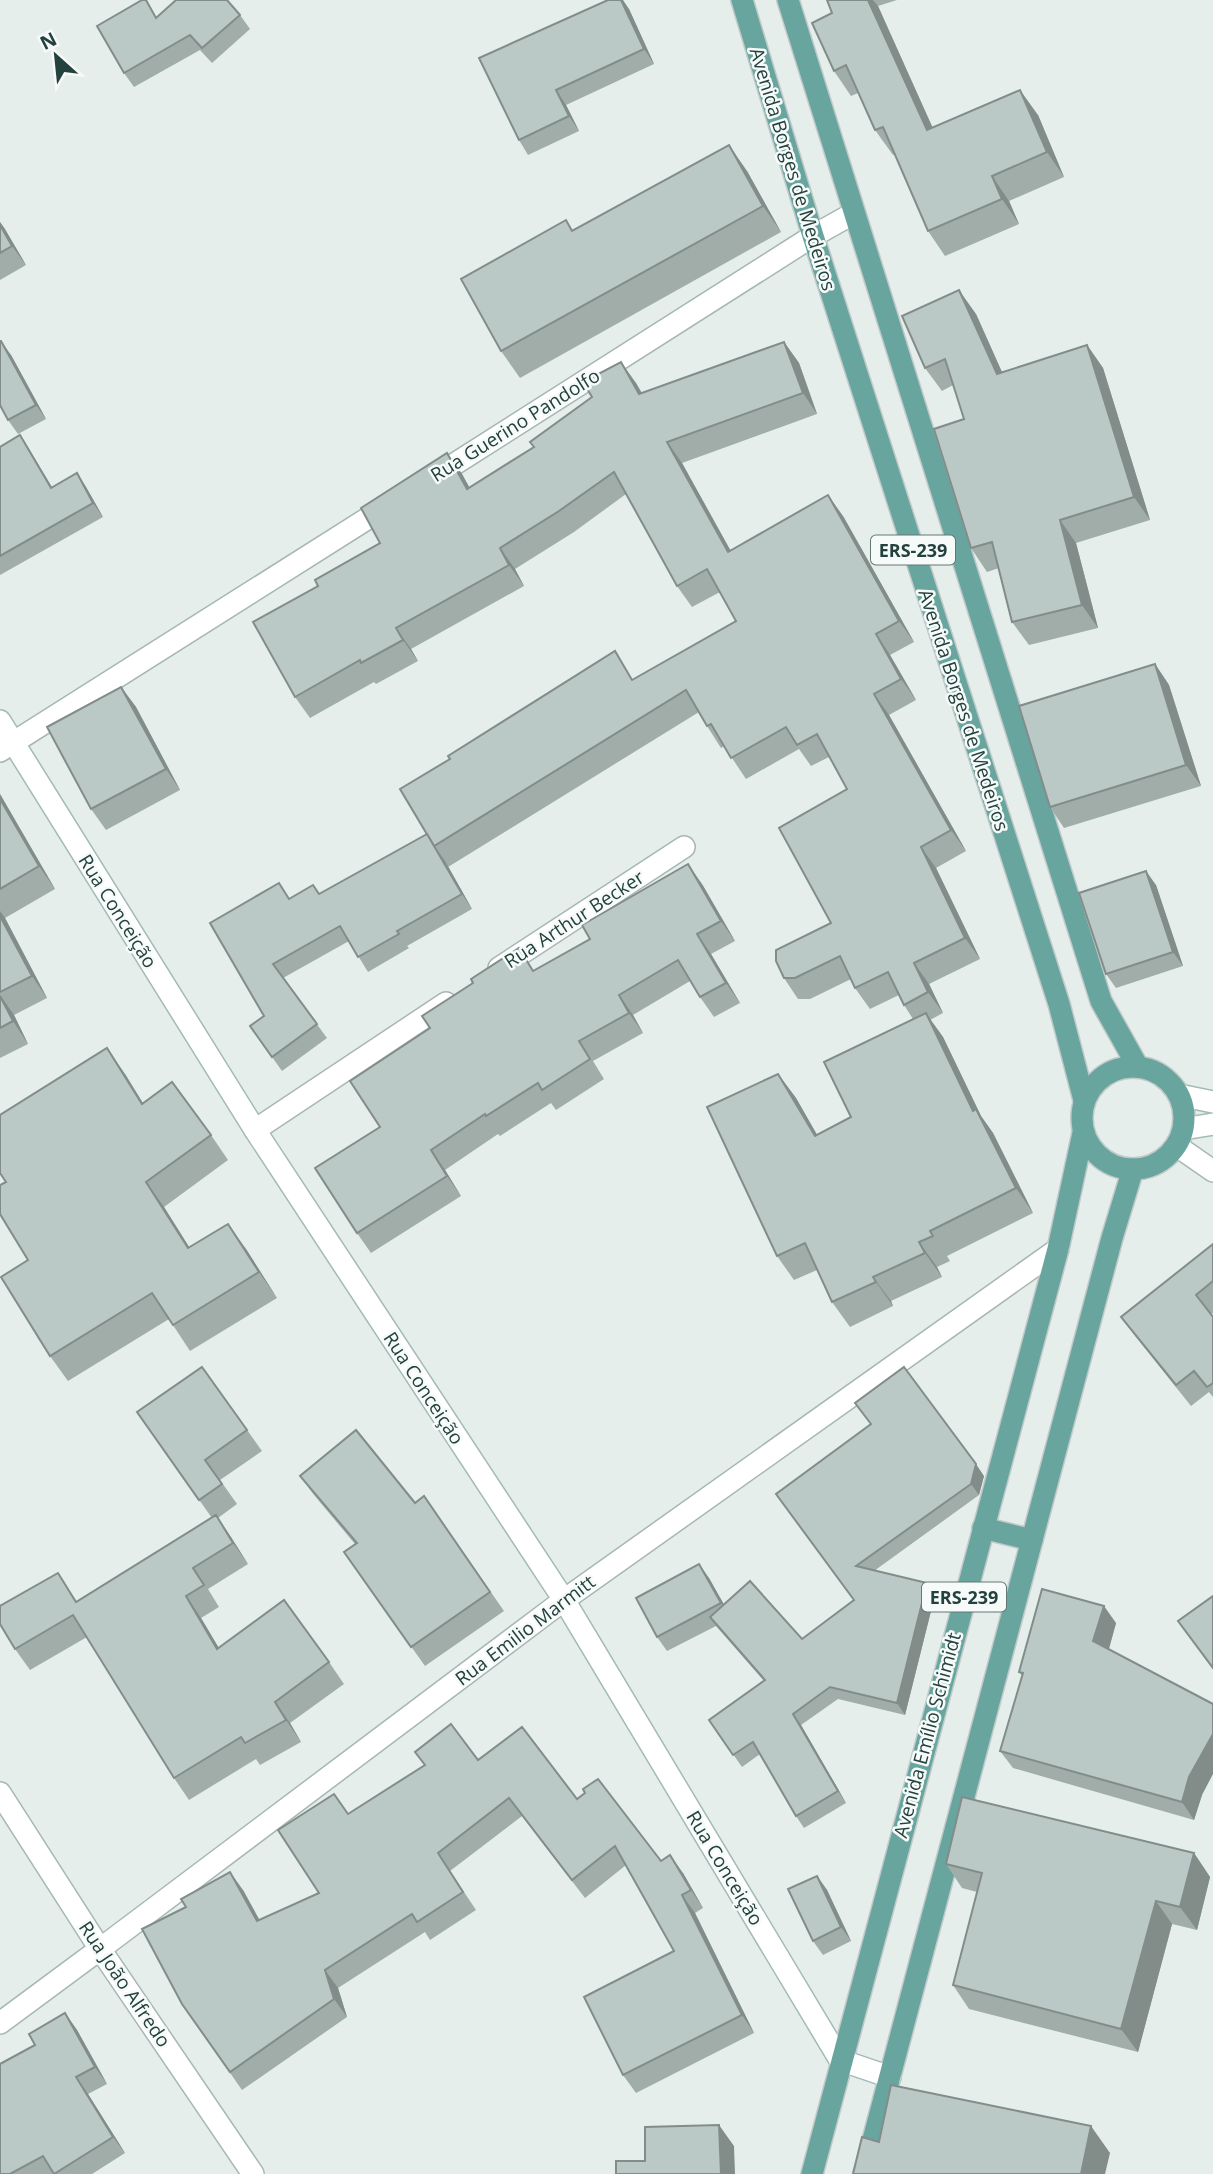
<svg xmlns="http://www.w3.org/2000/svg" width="1213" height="2174" font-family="'Open Sans',sans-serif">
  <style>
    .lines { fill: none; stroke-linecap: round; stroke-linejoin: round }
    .minor-casing { stroke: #a7b7b3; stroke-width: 24 }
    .tertiary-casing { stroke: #a7b7b3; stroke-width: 24 }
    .secondary-casing { stroke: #a3bab5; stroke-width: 24 }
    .primary-casing { stroke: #c1cac9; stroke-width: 24 }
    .minor { stroke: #fff; stroke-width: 21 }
    .tertiary { stroke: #fff; stroke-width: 21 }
    .secondary { stroke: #fff; stroke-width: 21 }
    .primary { stroke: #68a59e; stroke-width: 21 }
    .wall { fill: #a0ada9 }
    .shaded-wall { fill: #828d8a }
    .building { fill: #bac9c5; stroke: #828d8a; stroke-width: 2 }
    .labels { text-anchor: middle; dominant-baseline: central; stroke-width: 5; stroke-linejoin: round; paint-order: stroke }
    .shield { fill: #f6faf9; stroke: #627875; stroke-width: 2 }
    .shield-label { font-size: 18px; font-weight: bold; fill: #23413d }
    .street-label { font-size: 19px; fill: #23413d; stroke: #f6faf9 }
  </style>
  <rect width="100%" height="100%" fill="#e5eeeb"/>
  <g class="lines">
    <g class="minor-casing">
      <g id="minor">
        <polyline points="431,479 813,236 854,213"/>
        <polyline points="0,751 392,503"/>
        <polyline points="499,968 684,847"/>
        <polyline points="255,1130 446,1003"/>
        <polyline points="0,2023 100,1949"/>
      </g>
    </g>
    <g class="tertiary-casing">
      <g id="tertiary">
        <polyline points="1177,1146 1213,1171"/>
        <polyline points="0,1793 100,1949 253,2174"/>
        <polyline points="100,1949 564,1600 1058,1249"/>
      </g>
    </g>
    <g class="secondary-casing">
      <g id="secondary">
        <polyline points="0,721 255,1130 564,1600 840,2060 890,2077"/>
        <polyline points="1179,1095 1213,1102"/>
        <polyline points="1183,1129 1213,1124"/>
      </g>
    </g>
    <g class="primary-casing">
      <g id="primary">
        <polyline points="742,0 813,236 1059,1004 1084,1100"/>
        <polyline points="788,0 1101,1001 1138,1067"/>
        <circle cx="1133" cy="1118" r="51"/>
        <polyline points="983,1528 1032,1540"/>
        <polyline points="812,2174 1058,1249 1083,1133"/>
        <polyline points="864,2174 1112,1238 1133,1169"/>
      </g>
    </g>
    <use href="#minor" class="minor"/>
    <use href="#tertiary" class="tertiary"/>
    <use href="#secondary" class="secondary"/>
    <use href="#primary" class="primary"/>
  </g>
  <g class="wall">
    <polygon points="827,0 897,0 878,6 932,128 1038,115 1064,177 1009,201 1019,224 945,256 928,231 895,154 893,155 875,130 858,93 851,96 834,71 832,13"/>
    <polygon points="629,9 654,64 566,105 579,131 528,155 519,140 479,58"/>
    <polygon points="240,15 250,29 212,63 200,50 134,87 124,73 157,17"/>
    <polygon points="747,171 781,232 520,378 501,351 566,220 573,231"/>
    <polygon points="0,222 26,265 0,280"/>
    <polygon points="976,314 1002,372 1087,345 1103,368 1150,520 1076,543 1098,628 1029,645 1012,622 999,568 987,572 971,548 964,419 953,385 942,391 925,368"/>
    <polygon points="784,342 799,363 817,414 682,463 730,550 843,516 914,642 890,655 916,700 889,715 966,851 936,868 980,959 929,984 943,1013 930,1020 943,1037 981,1116 993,1133 1033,1213 947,1256 950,1261 937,1267 942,1277 891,1301 893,1306 850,1327 832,1302 817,1270 794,1280 777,1256 778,1074 796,1098 817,1135 851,1117 913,1019 904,1005 899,995 870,1009 855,988 851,979 810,999 798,999 784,978 831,923 847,789 829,757 811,766 799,749 746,779 724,746 721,748 707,726 699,712 448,867 445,861 472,909 407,946 409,948 368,972 349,941 283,978 327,1038 282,1071 250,1026 264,1016 210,923 290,899 320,894 427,834 634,679 736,621 720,592 692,607 677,586 626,494 574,532 515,569 524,586 411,649 418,661 376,684 374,682 310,718 295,697 318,586 380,543 447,453 462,474 469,488 636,383 642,393"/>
    <polygon points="11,355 46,419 18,434 8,420"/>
    <polygon points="0,447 29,449 52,487 77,473 86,487 103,517 0,575"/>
    <polygon points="1155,664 1169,685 1201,786 1064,828 1050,807"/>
    <polygon points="121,687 136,707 180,790 106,830 91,809"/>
    <polygon points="0,794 55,889 5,918 47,998 14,1015 28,1044 0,1058"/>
    <polygon points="702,884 735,941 711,954 740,1003 714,1017 700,997 690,981 633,1015 643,1033 593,1061 604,1079 556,1110 551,1103 500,1136 498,1134 445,1170 461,1196 371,1253 357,1233 380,1127 534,970"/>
    <polygon points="1156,885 1183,966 1116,988 1106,974"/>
    <polygon points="125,1074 143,1103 211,1135 228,1160 164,1207 189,1247 246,1249 277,1298 190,1351 169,1319 68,1381 50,1356 28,1260 6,1182"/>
    <polygon points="1213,1244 1213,1313 1211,1315 1213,1317 1213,1397 1209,1392 1191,1406 1136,1337 1121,1317"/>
    <polygon points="202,1367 262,1451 220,1480 237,1504 218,1518 248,1564 208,1589 219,1607 201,1618 218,1647 329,1662 344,1684 290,1723 301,1742 260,1765 256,1759 189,1800 174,1778 87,1637 30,1670 15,1649 77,1601 212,1518 137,1412"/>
    <polygon points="300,1476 415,1503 424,1496 504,1611 425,1666 344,1552 355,1544 314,1495"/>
    <polygon points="984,1476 979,1495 874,1571 927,1583 935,1595 905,1715 838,1699 801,1725 846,1803 804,1828 796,1816 760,1754 742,1767 709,1720 764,1681 716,1626 667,1651 657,1637 709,1578 724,1605 802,1639 854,1600 776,1494"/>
    <polygon points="1116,1623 1109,1649 1202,1795 1194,1820 1013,1768 1000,1751 1022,1676 1019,1672"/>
    <polygon points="415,1752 478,1760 577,1799 661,1861 683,1873 703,1908 695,1913 754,2033 636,2093 623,2075 674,1951 626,1865 585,1898 522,1816 450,1871 476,1910 430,1940 425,1932 338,1988 347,2017 242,2090 182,2004 243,1890 259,1920 319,1893 349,1814 425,1766"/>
    <polygon points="1194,1853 1210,1877 1197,1930 1172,1924 1138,2052 969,2009 953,1985 977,1892 962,1888 946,1864"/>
    <polygon points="817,1876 827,1890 851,1941 823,1955 813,1941"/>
    <polygon points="65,2013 77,2030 107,2084 88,2094 125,2153 92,2174 54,2174 53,2173 52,2174 0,2174 35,2045"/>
  </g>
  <g class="shaded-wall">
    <polygon points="621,0 623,0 629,9 654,64 644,49"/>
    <polygon points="868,0 873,0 878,6 945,155 927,130"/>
    <polygon points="556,90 566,105 579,131 569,116"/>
    <polygon points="1020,90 1038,115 1064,177 1047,152"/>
    <polygon points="729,145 747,171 781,232 763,206"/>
    <polygon points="992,176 1009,201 1019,224 1002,199"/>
    <polygon points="0,222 5,229 26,265 12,246 0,225"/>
    <polygon points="959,290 976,314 1013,397 997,374"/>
    <polygon points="1,341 11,355 46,419 36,405"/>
    <polygon points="784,342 799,363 817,414 803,393"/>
    <polygon points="1087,345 1103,368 1150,520 1134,497"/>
    <polygon points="621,362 636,383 654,416 639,394"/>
    <polygon points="20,435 29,449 60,501 51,488"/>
    <polygon points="667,442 682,463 743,573 728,552"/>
    <polygon points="447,453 462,474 482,510 467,489"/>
    <polygon points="77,473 86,487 103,517 93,503"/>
    <polygon points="828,495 843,516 914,642 899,621"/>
    <polygon points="1060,520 1076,543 1098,628 1082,605"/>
    <polygon points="500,548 515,569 524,586 509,565"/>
    <polygon points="396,628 411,649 418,661 403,640"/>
    <polygon points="876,634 890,655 916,700 901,679"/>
    <polygon points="1155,664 1169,685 1201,786 1186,765"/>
    <polygon points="121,687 136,707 180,790 166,769"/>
    <polygon points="874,694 889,715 966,851 951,830"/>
    <polygon points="0,794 55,889 39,866 0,799"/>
    <polygon points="435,847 445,861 472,909 462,894"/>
    <polygon points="921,847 936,868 980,959 965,938"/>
    <polygon points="688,864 702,884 735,941 721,921"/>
    <polygon points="1146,871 1156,885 1183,966 1173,952"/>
    <polygon points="0,911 5,918 47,998 32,976 0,916"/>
    <polygon points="697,934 711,954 740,1003 726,983"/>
    <polygon points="914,963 929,984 943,1013 928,992"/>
    <polygon points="0,995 14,1015 28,1044 13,1021"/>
    <polygon points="619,995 633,1015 643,1033 629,1013"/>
    <polygon points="926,1013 943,1037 981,1116 993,1133 1033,1213 1016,1188 973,1111"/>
    <polygon points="107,1048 125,1074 159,1130 142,1104"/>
    <polygon points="778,1074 796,1098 832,1161 815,1136"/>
    <polygon points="431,1150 445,1170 461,1196 447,1176"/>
    <polygon points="146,1182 164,1207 206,1274 188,1248"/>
    <polygon points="228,1224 246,1249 277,1298 259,1272"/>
    <polygon points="919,1242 937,1267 942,1277 925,1253"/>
    <polygon points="873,1277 891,1301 893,1306 876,1282"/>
    <polygon points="976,1464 984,1476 979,1495 971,1484"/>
    <polygon points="216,1515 231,1537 248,1564 233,1543"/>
    <polygon points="699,1564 709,1578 731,1617 721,1603"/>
    <polygon points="927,1583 935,1595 905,1715 897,1703"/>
    <polygon points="186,1596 201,1618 232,1670 217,1649"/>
    <polygon points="1104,1606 1116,1623 1106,1659 1093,1641"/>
    <polygon points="275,1702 290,1723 301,1742 286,1720"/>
    <polygon points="793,1714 801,1725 846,1803 838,1791"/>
    <polygon points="1213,1734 1213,1774 1202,1795 1194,1820 1182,1802 1189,1777"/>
    <polygon points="1194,1853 1210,1877 1197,1930 1180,1907"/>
    <polygon points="670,1855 683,1873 703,1908 691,1890"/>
    <polygon points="230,1872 243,1890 270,1939 257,1921"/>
    <polygon points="817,1876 827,1890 851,1941 841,1927"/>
    <polygon points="682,1895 695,1913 754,2033 742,2015"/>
    <polygon points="1156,1901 1172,1924 1138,2052 1121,2029"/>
    <polygon points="325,1970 338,1988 347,2017 334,1999"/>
    <polygon points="65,2013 77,2030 107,2084 95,2067"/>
    <polygon points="76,2077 88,2094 125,2153 113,2137"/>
    <polygon points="719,2125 734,2146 735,2174 721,2174"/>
    <polygon points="1091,2126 1110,2153 1105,2174 1081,2174"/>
  </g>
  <g class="building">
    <polygon points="142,0 146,0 156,18 176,0 227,0 240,15 202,48 190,35 124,73 97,26"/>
    <polygon points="608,0 621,0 644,49 556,90 569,116 519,140 479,58"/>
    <polygon points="827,0 868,0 927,130 1020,90 1047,152 992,176 1002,199 928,231 883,127 875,130 846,65 834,71 812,23 832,13"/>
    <polygon points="729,145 763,206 501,351 461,279 566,220 572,231"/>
    <polygon points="0,225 12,246 0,253"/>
    <polygon points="959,290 997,374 1087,345 1134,497 1060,520 1082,605 1012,622 992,542 971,548 934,429 964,419 945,359 925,368 902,316"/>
    <polygon points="0,341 1,341 36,405 8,420 0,405"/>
    <polygon points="784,342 803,393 667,442 728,552 828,495 899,621 876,634 901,679 874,694 951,830 921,847 965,938 914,963 928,992 904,1005 888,972 855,988 840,956 795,978 784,978 776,961 776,950 831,923 779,828 847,789 817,734 797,745 786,727 731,758 711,724 707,726 686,690 434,846 400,789 450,759 448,756 615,651 632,680 736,621 707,569 677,586 614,472 559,511 500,548 509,565 396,628 403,640 361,663 360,660 295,697 253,622 318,586 315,580 380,543 361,508 447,453 467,489 534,447 530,442 592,397 583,382 621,362 639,394"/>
    <polygon points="20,435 51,488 77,473 93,503 0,556 0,447"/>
    <polygon points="1155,664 1186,765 1050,807 1019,706"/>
    <polygon points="121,687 166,769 91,809 47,727"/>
    <polygon points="0,799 39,866 0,889"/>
    <polygon points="427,834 462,894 397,931 399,934 358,957 340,926 273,964 317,1024 272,1057 250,1026 264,1016 210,923 279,883 289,899 313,885 319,894"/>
    <polygon points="688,864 721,921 697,934 726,983 700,997 678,960 619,995 629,1013 579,1041 590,1059 542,1090 538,1083 486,1116 485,1114 431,1150 447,1176 357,1233 315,1168 380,1127 350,1081 430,1028 422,1016 473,983 471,979 519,948 533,971 590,939 582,925"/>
    <polygon points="1146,871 1173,952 1106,974 1079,893"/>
    <polygon points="0,916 32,976 0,992"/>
    <polygon points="0,996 13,1021 0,1028"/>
    <polygon points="926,1013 973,1111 976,1109 1016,1188 930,1231 933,1236 919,1242 925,1253 873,1277 876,1282 832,1302 805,1243 777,1256 707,1107 778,1074 815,1136 851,1117 824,1062"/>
    <polygon points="107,1048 142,1104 172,1082 211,1135 146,1182 188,1248 228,1224 259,1272 173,1325 152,1293 50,1356 1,1277 28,1260 0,1214 0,1185 6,1182 0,1173 0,1115"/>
    <polygon points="1213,1244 1213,1281 1196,1295 1213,1317 1213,1383 1207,1387 1194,1371 1176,1385 1121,1317"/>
    <polygon points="202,1367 247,1430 205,1460 222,1484 199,1500 137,1412"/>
    <polygon points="904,1367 976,1464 971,1484 856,1566 927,1583 897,1703 830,1687 793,1714 838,1791 796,1816 753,1742 733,1755 709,1720 765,1680 710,1617 750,1581 802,1639 854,1600 776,1494 871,1424 855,1403"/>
    <polygon points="356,1430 415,1503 424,1496 490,1592 411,1647 344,1552 357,1543 300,1476"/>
    <polygon points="216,1515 233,1543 193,1568 204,1585 186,1596 217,1649 284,1600 329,1662 275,1702 286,1720 245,1743 241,1737 174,1778 73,1615 15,1649 0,1624 0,1606 58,1573 76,1602"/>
    <polygon points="699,1564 721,1603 657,1637 636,1598"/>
    <polygon points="1042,1589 1104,1606 1093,1641 1213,1704 1213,1734 1189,1777 1182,1802 1000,1751 1023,1673 1019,1672"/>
    <polygon points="1213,1596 1213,1668 1178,1621"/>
    <polygon points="451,1724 478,1760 522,1727 577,1799 585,1793 583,1789 598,1779 661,1861 670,1855 691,1890 682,1895 742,2015 623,2075 584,1997 674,1951 615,1846 572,1880 509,1798 438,1853 463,1892 417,1922 412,1914 325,1970 334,1999 230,2072 182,2004 142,1929 186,1907 181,1899 230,1872 257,1921 319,1893 278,1830 334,1794 348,1814 425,1765 415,1752"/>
    <polygon points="962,1797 1194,1853 1180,1907 1156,1901 1121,2029 953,1985 982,1873 946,1864"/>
    <polygon points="817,1876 841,1927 813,1941 788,1889"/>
    <polygon points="65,2013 95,2067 76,2077 113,2137 54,2174 43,2156 10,2174 0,2174 0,2064 35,2045 29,2034"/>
    <polygon points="891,2085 1091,2126 1081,2174 853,2174 862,2137 879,2142"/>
    <polygon points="719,2125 721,2174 616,2174 616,2161 645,2161 645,2127"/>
  </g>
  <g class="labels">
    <g class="shield">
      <rect x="871" y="535.5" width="84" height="29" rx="5"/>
      <rect x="922" y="1582.5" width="84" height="29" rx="5"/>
    </g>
    <g class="shield-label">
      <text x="913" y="550">ERS-239</text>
      <text x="964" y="1597">ERS-239</text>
    </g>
    <g class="street-label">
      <text transform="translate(793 169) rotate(73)">Avenida Borges de Medeiros</text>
      <text transform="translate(515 425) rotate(-32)">Rua Guerino Pandolfo</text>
      <text transform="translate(964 710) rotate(72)">Avenida Borges de Medeiros</text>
      <text transform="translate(118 911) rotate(58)">Rua Conceição</text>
      <text transform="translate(574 919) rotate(-33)">Rua Arthur Becker</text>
      <text transform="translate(424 1388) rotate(57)">Rua Conceição</text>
      <text transform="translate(525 1630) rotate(-37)">Rua Emilio Marmitt</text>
      <text transform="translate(927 1735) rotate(-75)">Avenida Emílio Schimidt</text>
      <text transform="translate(725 1868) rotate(59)">Rua Conceição</text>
      <text transform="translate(125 1984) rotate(56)">Rua João Alfredo</text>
    </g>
  </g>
  <g transform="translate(56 56) rotate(333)" stroke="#f6faf9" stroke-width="5" paint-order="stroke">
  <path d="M0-5L12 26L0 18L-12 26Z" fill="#23413d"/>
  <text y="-10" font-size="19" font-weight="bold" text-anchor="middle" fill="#23413d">N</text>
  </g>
</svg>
